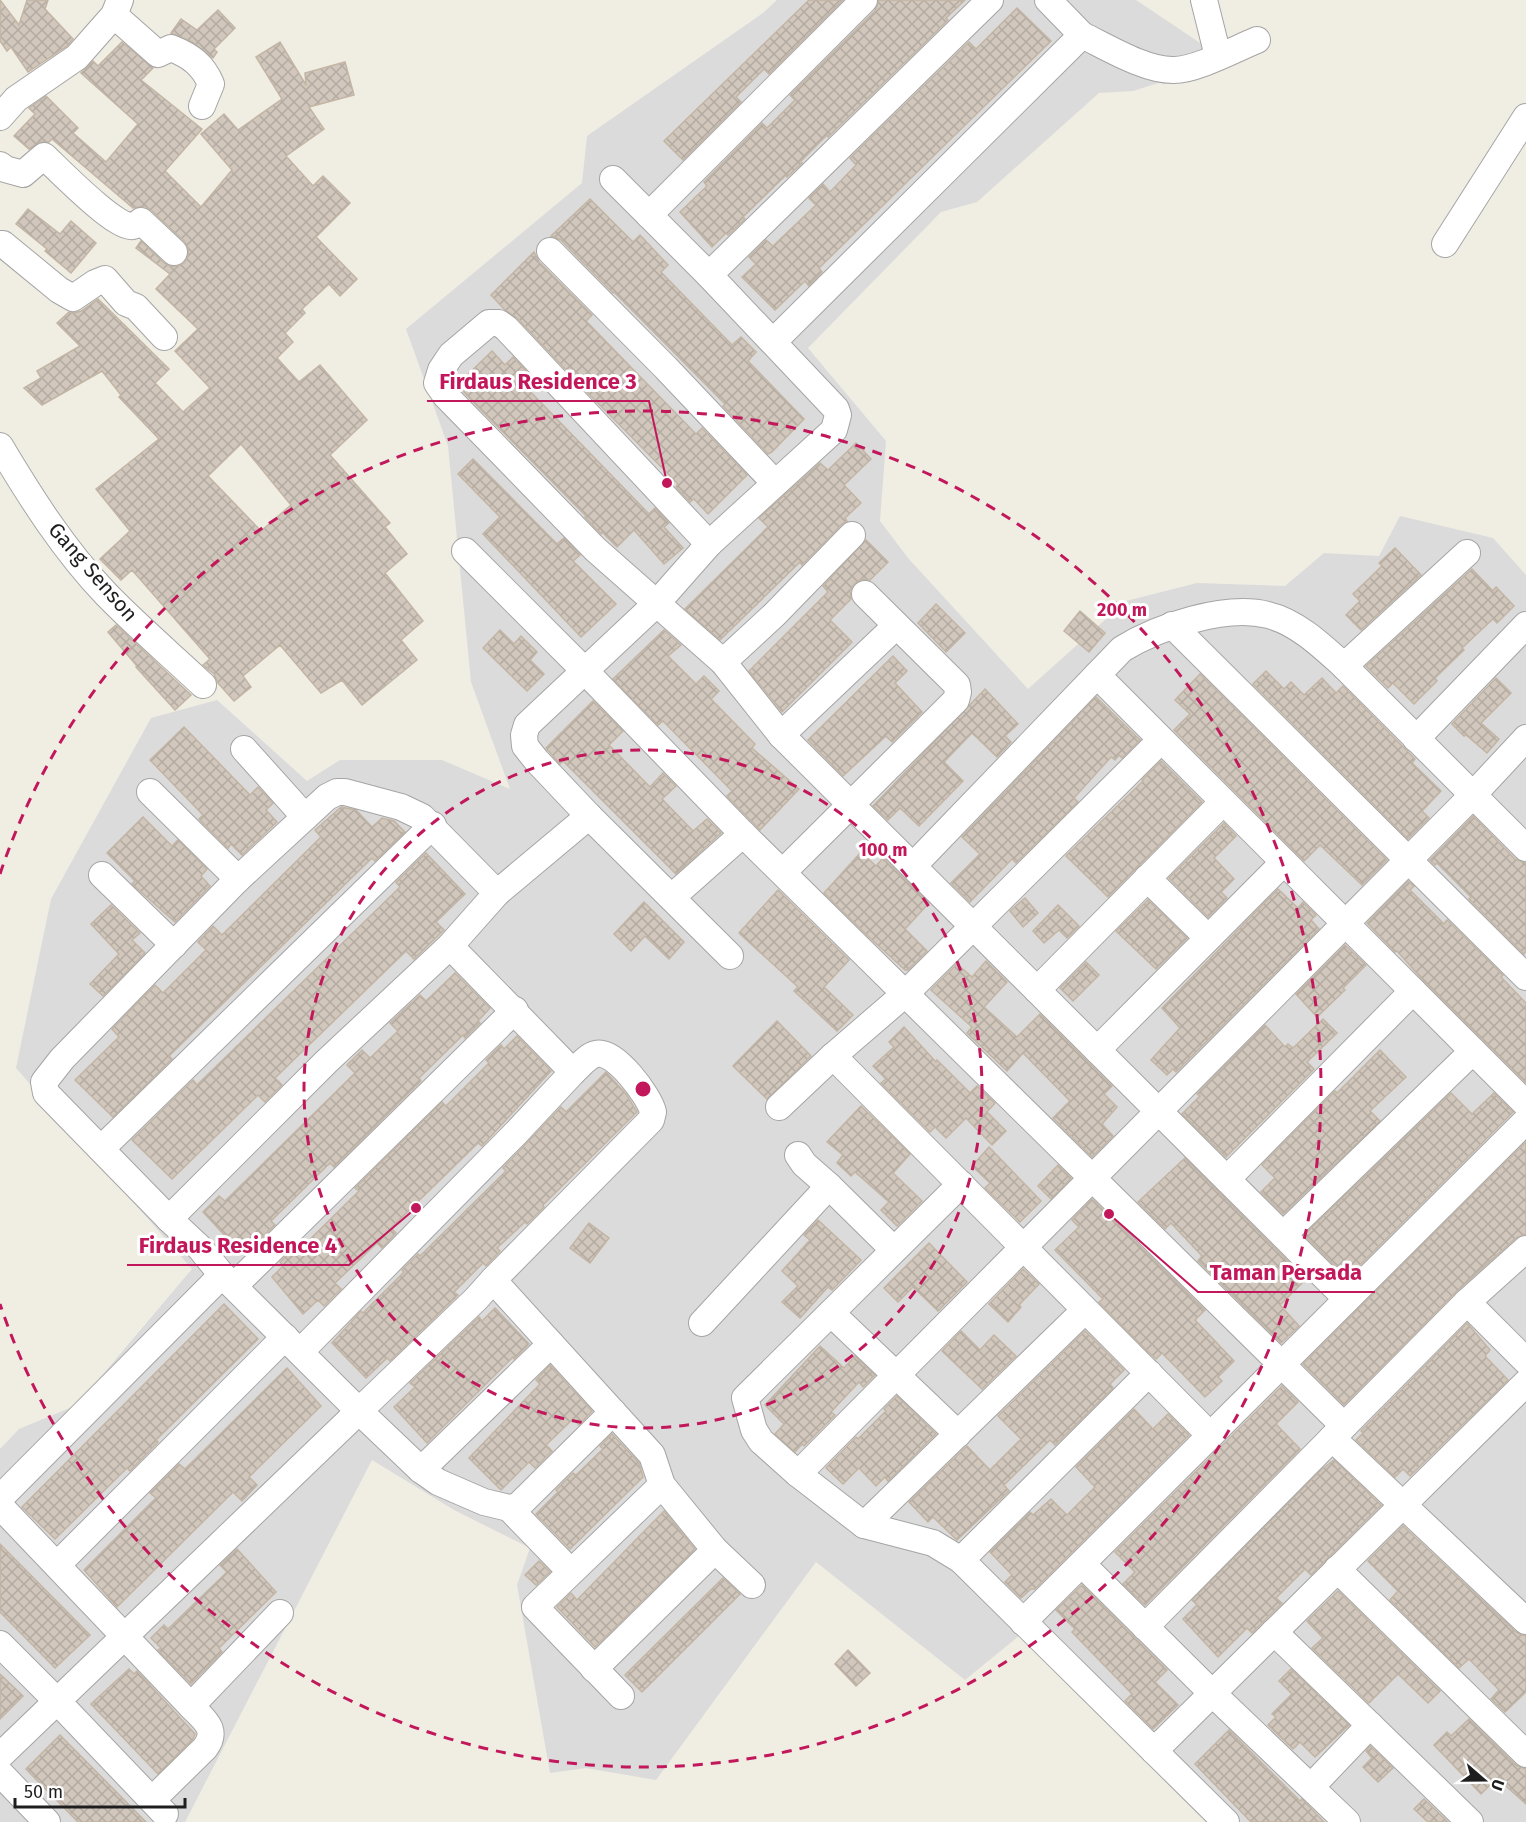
<svg xmlns="http://www.w3.org/2000/svg" width="1526" height="1822" font-family="'Fira Sans',sans-serif">
  <style>
    .residential { fill: #dcdbdb }
    .building { fill: url(#building-cross-hatch); stroke: #c3b5a4; stroke-width: 1.5; fill-rule: evenodd }
    .lines { fill: none; stroke-linecap: round; stroke-linejoin: round }
    .street-casing { stroke: #a5a5a5; stroke-width: 28 }
    .street { stroke: #fff; stroke-width: 26 }
    .ring { fill: none; stroke: #c2185b; stroke-width: 3; stroke-dasharray: 10 8 }
    .labels { text-anchor: middle; dominant-baseline: central; stroke-width: 6; stroke-linejoin: round; paint-order: stroke }
    .street-label { font-size: 21px; fill: #1e1e1e; stroke: #fff }
    .centre { fill: #c2185b; stroke: #fff; stroke-width: 3 }
    .ring-label { font-size: 18px; text-anchor: middle; font-weight: bold; fill: #c2185b; stroke: #fff; stroke-width: 6; stroke-linejoin: round; paint-order: stroke }
    .leader { fill: none; stroke: #c2185b; stroke-width: 2 }
    .callout-dot { fill: #c2185b; stroke: #fff; stroke-width: 2 }
    .callout-label { font-size: 22px; text-anchor: middle; font-weight: bold; fill: #c2185b; stroke: #fff; stroke-width: 6; stroke-linejoin: round; paint-order: stroke }
  </style>
  <defs>
    <pattern id="building-cross-hatch" width="8" height="8" patternUnits="userSpaceOnUse" patternTransform="scale(1.5)"><rect width="8" height="8" fill="#d1c7bc"/><path d="M0 0l8 8M0 8l8-8" fill="none" stroke="#b3aaa1"/></pattern>
  </defs>
  <rect width="100%" height="100%" fill="#f0ede3"/>
  <polygon class="residential" points="777,0 1136,0 1227,61 1133,91 1099,93 977,202 941,212 808,348 886,441 880,521 908,558 1028,689 1126,601 1197,583 1285,586 1324,553 1379,556 1400,516 1493,538 1526,575 1526,1822 1206,1822 1020,1635 965,1680 816,1562 656,1780 586,1768 550,1773 517,1585 530,1548 454,1510 372,1460 185,1822 0,1822 0,1449 19,1429 77,1405 192,1269 16,1068 51,899 151,718 217,700 307,781 340,760 442,760 510,789 471,682 448,446 406,329 582,183 587,136 763,13"/>
  <g class="building">
    <polygon points="0,0 19,25 27,0 48,0 45,9 73,39 67,46 28,72 11,47 7,51 0,41"/>
    <polygon points="809,0 843,0 769,74 764,69 736,97 741,102 683,160 664,141"/>
    <polygon points="879,0 965,0 946,18 948,20 828,137 827,135 801,161 802,163 787,177 786,175 743,217 745,219 728,235 726,233 712,247 680,212 707,186 704,182 762,123 767,128 795,100 790,95 875,11"/>
    <polygon points="1017,8 1051,41 819,268 822,272 809,286 805,281 775,310 742,277 756,264 749,257 766,240 773,246 816,205 809,198 823,184 830,192 856,165 850,158 969,42 976,49"/>
    <polygon points="218,10 235,28 214,49 217,52 213,58 192,42 171,33 181,19 197,30"/>
    <path d="M122,42L153,68L141,80L202,129L165,171L201,207L232,170L201,134L224,114L238,130L282,99L256,57L280,42L306,85L305,73L345,62L354,95L309,107L324,129L286,156L313,186L323,176L350,203L316,237L357,279L340,296L329,284L302,309L305,313L285,333L293,342L277,358L299,382L320,365L367,420L330,455L390,523L385,527L407,554L385,573L423,621L401,640L417,660L362,705L342,680L321,693L280,645L243,676L251,687L234,701L218,683L214,674L203,665L210,659L132,570L121,580L100,559L130,531L96,489L159,439L119,397L121,395L102,371L42,405L24,388L41,378L37,371L80,346L57,323L69,312L74,313L81,311L98,299L169,369L155,383L183,412L210,388L175,351L198,329L156,289L170,274L136,248L141,241L164,263L170,266H178L184,263L188,256V248L185,242L151,210L144,206L133,208L52,139L49,142H40L29,149L14,136L35,114L29,108L46,96L78,128L73,133L106,162L138,124L81,73L93,61L98,66ZM241,444L291,505L261,531L208,476Z"/>
    <polygon points="590,199 633,242 640,235 668,265 661,272 732,345 741,337 756,352 748,361 804,419 772,452 768,454 723,406 725,404 614,292 613,293 561,240 551,236"/>
    <polygon points="28,209 60,234 71,221 96,243 71,273 45,251 47,249 16,224"/>
    <polygon points="534,252 539,262 592,315 586,321 696,434 702,428 747,475 708,514 694,499 690,502 676,487 678,484 586,391 517,318 505,310 491,295"/>
    <polygon points="492,351 505,365 513,357 529,374 521,382 649,514 655,508 669,523 664,527 683,548 664,564 634,530 617,547 602,532 601,534 585,517 586,516 484,413 457,385"/>
    <polygon points="856,443 871,459 844,485 861,503 845,518 847,521 841,525 802,565 800,562 720,640 685,609 768,527 759,518 820,463 828,470"/>
    <polygon points="473,459 557,544 564,538 580,555 573,561 616,604 581,637 483,534 500,517 458,474"/>
    <polygon points="866,540 888,562 870,580 862,579 855,583 850,591 851,599 830,620 852,642 782,712 749,671 828,592 823,586"/>
    <polygon points="1395,548 1421,575 1361,630 1346,615 1360,601 1353,594 1382,566 1379,563"/>
    <polygon points="1472,569 1493,591 1496,587 1514,606 1497,623 1493,619 1479,632 1462,648 1464,650 1435,678 1437,681 1414,704 1393,683 1388,688 1366,666"/>
    <polygon points="936,604 965,633 946,652 918,623"/>
    <polygon points="1080,611 1105,633 1089,652 1064,631"/>
    <polygon points="116,625 191,695 175,710 136,667 137,666 108,632"/>
    <polygon points="500,630 514,644 521,636 537,652 530,660 544,674 527,691 483,648"/>
    <polygon points="664,630 681,645 668,656 696,684 704,676 719,691 711,699 755,744 752,748 799,789 760,830 727,796 732,791 663,721 658,725 613,679"/>
    <polygon points="893,656 907,671 895,683 922,712 892,742 886,736 843,776 808,740"/>
    <polygon points="1266,671 1284,689 1291,682 1304,695 1322,678 1336,693 1343,686 1415,759 1412,763 1441,791 1422,811 1429,818 1408,839 1253,684"/>
    <polygon points="1200,674 1387,860 1362,885 1320,845 1304,861 1174,730 1190,714 1175,700"/>
    <polygon points="1496,678 1511,693 1481,723 1499,739 1487,753 1466,735 1464,736 1452,724"/>
    <polygon points="985,689 1018,724 1005,736 1011,742 997,757 972,733 944,762 963,781 919,826 900,808 888,820 873,806"/>
    <polygon points="1096,697 1140,740 1122,758 1119,755 1115,760 1111,757 1074,798 1078,802 1016,863 1012,859 970,902 951,883 980,854 962,837"/>
    <polygon points="593,701 623,731 609,745 650,787 663,773 676,786 662,799 693,831 707,819 721,833 676,874 563,761 560,764 546,748"/>
    <polygon points="184,727 250,795 258,787 273,803 266,810 277,822 242,855 231,844 228,848 199,819 203,815 150,760"/>
    <polygon points="1161,761 1202,802 1108,897 1066,856 1143,781 1142,780"/>
    <polygon points="341,807 356,810 372,827 382,818 394,821 405,832 375,861 372,858 169,1056 172,1059 113,1117 75,1080 119,1037 112,1029 155,985 163,993 206,950 198,942 213,926 222,935 321,837 315,830"/>
    <polygon points="1473,816 1515,859 1526,863 1526,951 1524,954 1469,899 1471,897 1437,863 1435,865 1430,860"/>
    <polygon points="143,817 172,846 178,840 207,869 201,876 210,886 175,922 132,884 135,881 107,853"/>
    <polygon points="1224,823 1236,836 1214,858 1234,879 1221,892 1227,898 1208,917 1169,878"/>
    <polygon points="861,852 876,866 883,858 929,903 905,929 927,951 908,970 905,970 870,938 824,893"/>
    <polygon points="426,853 465,894 436,922 444,930 414,959 406,951 275,1078 282,1085 265,1102 258,1095 172,1179 132,1140 193,1080 197,1085 400,887 396,882"/>
    <polygon points="1408,881 1414,886 1410,890 1444,924 1447,920 1503,975 1501,977 1526,1003 1526,1083 1421,978 1397,951 1395,952 1367,923"/>
    <polygon points="1278,889 1298,908 1303,902 1316,915 1311,920 1319,929 1176,1072 1173,1069 1167,1075 1151,1060 1180,1028 1162,1008"/>
    <polygon points="778,890 849,960 824,987 853,1015 837,1031 794,991 798,987 739,933"/>
    <polygon points="1025,898 1038,913 1023,927 1010,911"/>
    <polygon points="1148,900 1187,938 1156,969 1116,931"/>
    <polygon points="644,902 684,942 669,959 645,936 631,951 614,934"/>
    <polygon points="111,905 140,933 132,940 145,953 103,996 90,984 119,954 91,924"/>
    <polygon points="1058,905 1079,926 1067,938 1059,930 1044,943 1033,931"/>
    <polygon points="1345,945 1366,965 1343,988 1345,990 1317,1017 1296,994"/>
    <polygon points="986,961 1007,982 984,1007 1017,1037 1040,1014 1112,1086 1104,1094 1117,1107 1102,1124 1113,1136 1092,1157 1053,1118 1070,1101 1023,1053 1007,1071 967,1033 972,1027 931,990 957,964 972,977"/>
    <polygon points="1086,962 1099,975 1073,1001 1060,988"/>
    <polygon points="455,973 490,1008 478,1021 480,1023 465,1038 463,1035 419,1078 421,1081 334,1167 330,1163 271,1221 275,1225 259,1240 257,1238 241,1253 203,1212 219,1196 225,1201 355,1073 347,1065 362,1050 370,1058 398,1031 390,1023 420,995 426,1001"/>
    <polygon points="1323,1019 1337,1033 1307,1062 1314,1069 1226,1157 1182,1114 1200,1096 1197,1094 1265,1025 1285,1047 1288,1044 1293,1048"/>
    <polygon points="777,1021 811,1056 767,1099 733,1066"/>
    <polygon points="904,1027 936,1062 937,1060 970,1093 977,1086 995,1103 987,1112 1006,1131 992,1145 966,1118 946,1138 935,1127 930,1132 881,1083 886,1079 873,1066 894,1047 889,1042"/>
    <polygon points="517,1036 551,1071 482,1146 478,1143 391,1228 396,1233 382,1248 377,1243 335,1283 341,1289 324,1306 318,1300 303,1314 272,1277 283,1266 280,1262 296,1246 299,1250 359,1191 355,1188 442,1102 446,1106 489,1063 486,1060 501,1045 504,1049"/>
    <polygon points="1380,1050 1406,1077 1370,1111 1380,1121 1283,1214 1261,1192 1275,1178 1262,1165 1335,1091 1337,1093"/>
    <polygon points="606,1072 626,1094 637,1112 543,1205 544,1207 527,1224 525,1222 497,1248 500,1251 486,1266 483,1263 454,1292 458,1295 390,1361 387,1358 366,1378 332,1343 361,1311 363,1313 404,1272 402,1270 418,1254 420,1256 506,1171 503,1168 561,1107 566,1112"/>
    <polygon points="1451,1093 1472,1114 1494,1093 1513,1112 1347,1278 1304,1235"/>
    <polygon points="861,1106 910,1154 893,1173 922,1201 897,1226 881,1210 889,1202 855,1172 851,1176 837,1163 843,1155 827,1142"/>
    <polygon points="1526,1142 1526,1234 1516,1238 1457,1291 1344,1405 1303,1364"/>
    <polygon points="989,1147 1041,1201 1020,1222 985,1188 990,1183 972,1166"/>
    <polygon points="1185,1158 1306,1279 1280,1305 1299,1326 1281,1343 1198,1261 1202,1256 1171,1223 1165,1229 1138,1202"/>
    <polygon points="1058,1165 1071,1178 1051,1199 1038,1186"/>
    <polygon points="1092,1199 1205,1310 1195,1320 1234,1361 1218,1377 1222,1381 1205,1397 1162,1353 1156,1359 1145,1349 1099,1302 1103,1299 1055,1250 1079,1227 1072,1220"/>
    <polygon points="818,1220 861,1260 832,1290 828,1287 800,1318 782,1302 798,1286 782,1271 810,1240 804,1235"/>
    <polygon points="589,1223 609,1238 590,1263 570,1248"/>
    <polygon points="929,1243 967,1282 938,1311 913,1287 898,1302 884,1288"/>
    <polygon points="1023,1269 1039,1284 1019,1305 1021,1307 1008,1322 989,1304"/>
    <polygon points="224,1304 258,1339 156,1440 158,1442 130,1471 127,1468 55,1539 22,1507"/>
    <polygon points="495,1308 529,1344 514,1359 513,1357 427,1443 394,1407 415,1387 410,1383 479,1317 482,1321"/>
    <polygon points="1467,1323 1490,1350 1485,1356 1508,1380 1410,1476 1403,1469 1395,1477 1356,1440 1363,1433 1361,1431"/>
    <polygon points="961,1331 980,1350 994,1335 1016,1356 982,1389 942,1351"/>
    <polygon points="1085,1331 1124,1370 1110,1384 1113,1388 1055,1445 1050,1440 1004,1485 1009,1491 957,1540 933,1517 928,1522 909,1502 967,1446 990,1470 1021,1439 998,1416"/>
    <polygon points="820,1346 844,1368 855,1356 875,1375 863,1387 859,1382 831,1412 835,1415 804,1446 802,1444 795,1452 775,1434 784,1424 765,1405"/>
    <polygon points="550,1365 592,1411 579,1425 573,1419 546,1445 552,1451 535,1468 529,1462 501,1490 469,1458 540,1384 536,1380"/>
    <polygon points="287,1368 321,1406 249,1477 257,1485 242,1501 233,1492 117,1607 84,1570 156,1498 150,1493 179,1464 185,1469"/>
    <polygon points="1282,1386 1298,1402 1276,1424 1300,1449 1145,1605 1123,1584 1135,1572 1115,1552"/>
    <polygon points="897,1396 936,1434 888,1481 885,1477 876,1486 859,1468 843,1484 826,1468 856,1437 858,1439 886,1411 884,1409"/>
    <polygon points="1134,1409 1153,1429 1168,1414 1189,1435 1035,1589 1031,1589 1021,1598 1005,1582 1012,1575 990,1552 1030,1512 1033,1515 1051,1499 1067,1515 1095,1487 1076,1467"/>
    <polygon points="612,1434 639,1463 643,1477 570,1549 536,1514 558,1492 556,1490 573,1473 576,1475 603,1449 600,1446"/>
    <polygon points="1334,1460 1381,1505 1311,1575 1305,1569 1276,1598 1282,1603 1252,1633 1247,1628 1218,1657 1183,1619 1197,1605 1192,1600 1321,1470"/>
    <polygon points="664,1511 695,1549 595,1647 557,1607 571,1593 577,1600"/>
    <polygon points="1403,1526 1516,1632 1526,1636 1526,1692 1505,1712 1491,1699 1499,1690 1469,1659 1459,1668 1390,1600 1398,1591 1368,1561"/>
    <polygon points="0,1544 90,1635 55,1668 0,1612"/>
    <polygon points="237,1549 276,1592 219,1648 222,1652 191,1684 158,1650 161,1648 151,1638 164,1625 168,1629 227,1572 220,1565"/>
    <polygon points="539,1561 550,1572 536,1585 525,1575"/>
    <polygon points="723,1578 740,1594 642,1692 625,1675"/>
    <polygon points="1082,1585 1167,1670 1155,1682 1178,1705 1153,1729 1125,1701 1132,1694 1072,1632 1075,1629 1056,1610"/>
    <polygon points="1338,1591 1440,1691 1428,1703 1398,1674 1369,1703 1312,1648 1323,1638 1307,1621"/>
    <polygon points="848,1650 870,1673 856,1686 835,1664"/>
    <polygon points="129,1669 134,1674 137,1671 195,1734 193,1739 158,1774 91,1704"/>
    <polygon points="1291,1669 1349,1725 1315,1757 1300,1742 1293,1749 1268,1725 1276,1717 1272,1714 1292,1694 1279,1681"/>
    <polygon points="0,1674 23,1696 0,1719"/>
    <polygon points="1469,1719 1516,1765 1526,1769 1526,1804 1497,1778 1481,1794 1434,1745 1447,1732 1451,1736"/>
    <polygon points="1229,1730 1300,1801 1302,1799 1324,1822 1251,1822 1195,1764"/>
    <polygon points="60,1735 146,1822 78,1822 26,1769"/>
    <polygon points="1370,1746 1393,1768 1378,1782 1363,1767 1372,1758 1366,1751"/>
    <polygon points="1424,1799 1448,1822 1428,1822 1414,1809"/>
  </g>
  <g class="lines">
    <g class="street-casing">
      <g id="street">
        <polyline points="1048,0 1082,35"/>
        <polyline points="1204,0 1218,56"/>
        <path d="M114,15L158,54L171,48C191,56 203,65 211,84L202,106"/>
        <polyline points="0,117 16,99 77,57 114,15 120,0"/>
        <path d="M0,165L5,169L23,174L44,156C58,169 117,230 133,226C134,226 140,222 141,221L174,252"/>
        <polyline points="613,179 709,275 836,409 838,415 834,430 709,544 657,603 527,725 524,735 525,746 537,761 589,816 730,956"/>
        <polyline points="649,215 864,0"/>
        <polyline points="0,244 3,244 59,290 73,298 95,283 105,279 126,303 136,307 164,337"/>
        <polyline points="1445,244 1526,117"/>
        <polyline points="550,251 666,368 774,482"/>
        <polyline points="709,275 990,0"/>
        <path d="M773,342L1082,35C1107,47 1146,71 1174,70C1196,70 1235,49 1257,40"/>
        <path d="M0,446C31,498 64,550 106,594C137,626 171,655 203,685"/>
        <polyline points="709,544 506,328 499,323 489,323 451,355 441,370 437,383 446,396 595,549 723,662 781,735 1347,1299"/>
        <polyline points="465,551 584,670 743,834 1344,1426"/>
        <polyline points="1172,625 1526,977"/>
        <polyline points="723,662 774,615 852,535"/>
        <polyline points="1344,666 1467,553"/>
        <polyline points="1097,675 1526,1104"/>
        <polyline points="781,735 896,626"/>
        <polyline points="1416,739 1526,625"/>
        <polyline points="244,749 305,817"/>
        <polyline points="150,792 238,879"/>
        <polyline points="589,816 497,893 450,946 326,1062 169,1219 200,1248 222,1275 359,1411 476,1299 493,1280 652,1455 662,1485 715,1550 752,1585"/>
        <path d="M913,866L1122,649C1158,627 1225,604 1268,615C1297,622 1322,646 1344,666L1526,848"/>
        <polyline points="783,872 956,700 958,692 957,685 865,594"/>
        <polyline points="102,875 174,945"/>
        <polyline points="1147,878 1208,938"/>
        <polyline points="672,897 743,834"/>
        <polyline points="1037,990 1223,802"/>
        <polyline points="1097,1050 1284,862"/>
        <polyline points="833,1056 1210,1435"/>
        <polyline points="779,1107 833,1056 906,993 1161,740"/>
        <polyline points="102,1148 433,825"/>
        <polyline points="798,1155 804,1164 829,1186 894,1250"/>
        <polyline points="1227,1179 1413,991"/>
        <polyline points="961,1184 745,1398 754,1430 761,1441 798,1474 864,1525 933,1543 961,1560 1226,1822"/>
        <polyline points="169,1219 46,1093 44,1082 62,1059 238,879 327,797 337,792 345,792 401,807 422,817 497,893"/>
        <polyline points="1283,1235 1473,1051"/>
        <path d="M493,1280L651,1120L653,1112C650,1097 614,1048 596,1054C587,1056 580,1066 573,1072"/>
        <polyline points="234,1286 515,1010"/>
        <polyline points="1467,1302 1526,1361"/>
        <polyline points="831,1313 958,1434"/>
        <polyline points="702,1323 829,1186"/>
        <polyline points="300,1352 516,1133 573,1072 450,946"/>
        <polyline points="1332,1438 1526,1621"/>
        <polyline points="421,1470 551,1344"/>
        <polyline points="798,1474 1472,796 1526,738"/>
        <polyline points="0,1498 222,1275"/>
        <path d="M0,1506L191,1706C204,1720 219,1729 205,1748L152,1800"/>
        <polyline points="509,1508 571,1572"/>
        <polyline points="864,1525 1085,1310"/>
        <polyline points="961,1560 1149,1373"/>
        <polyline points="1082,1564 1212,1693 1347,1822"/>
        <polyline points="57,1565 285,1337"/>
        <polyline points="1337,1569 1526,1754"/>
        <polyline points="1023,1622 1526,1121"/>
        <polyline points="1145,1627 1467,1302 1526,1249"/>
        <polyline points="1274,1632 1470,1822"/>
        <polyline points="0,1644 57,1701 165,1814"/>
        <polyline points="594,1669 715,1550"/>
        <polyline points="621,1696 535,1607 662,1485"/>
        <polyline points="191,1706 280,1613"/>
        <polyline points="1154,1751 1526,1383"/>
        <polyline points="0,1756 359,1411 421,1470 438,1482 484,1502 509,1508 518,1506 613,1412"/>
        <polyline points="0,1773 47,1822"/>
        <polyline points="1311,1787 1370,1725"/>
      </g>
    </g>
    <use href="#street" class="street"/>
  </g>
  <g class="ring">
    <circle cx="643" cy="1089" r="339"/>
    <path d="M0 874A678 678 0 1 1 0 1304"/>
  </g>
  <g class="labels">
    <g class="street-label">
      <text transform="translate(93 572) rotate(49)">Gang Senson</text>
    </g>
  </g>
  <circle cx="643" cy="1089" r="9" class="centre"/>
  <g class="ring-label">
    <text x="1122" y="616">200 m</text>
    <text x="883" y="856">100 m</text>
  </g>
  <path class="leader" d="M667 483L649 401H427M416 1208L349 1265H127M1109 1214L1198 1292H1375"/>
  <g class="callout-dot">
    <circle cx="667" cy="483" r="6"/>
    <circle cx="416" cy="1208" r="6"/>
    <circle cx="1109" cy="1214" r="6"/>
  </g>
  <g class="callout-label">
    <text x="538" y="389">Firdaus Residence 3</text>
    <text x="238" y="1253">Firdaus Residence 4</text>
    <text x="1286" y="1280">Taman Persada</text>
  </g>
  <g transform="translate(1484 1780) rotate(110)" stroke="#ffffff" stroke-width="4.5" paint-order="stroke">
  <path d="M0-4.5L10 22L0 15L-10 22Z" fill="#1e1e1e"/>
  <text y="-9" font-size="16" font-weight="bold" text-anchor="middle" fill="#1e1e1e">U</text>
  </g>
  <path d="M15 1798v9h170v-9" fill="none" stroke="#1e1e1e" stroke-width="3"/>
  <text x="24" y="1798" font-size="18" fill="#1e1e1e" stroke="#ffffff" stroke-width="4.5" paint-order="stroke">50 m</text>
</svg>
